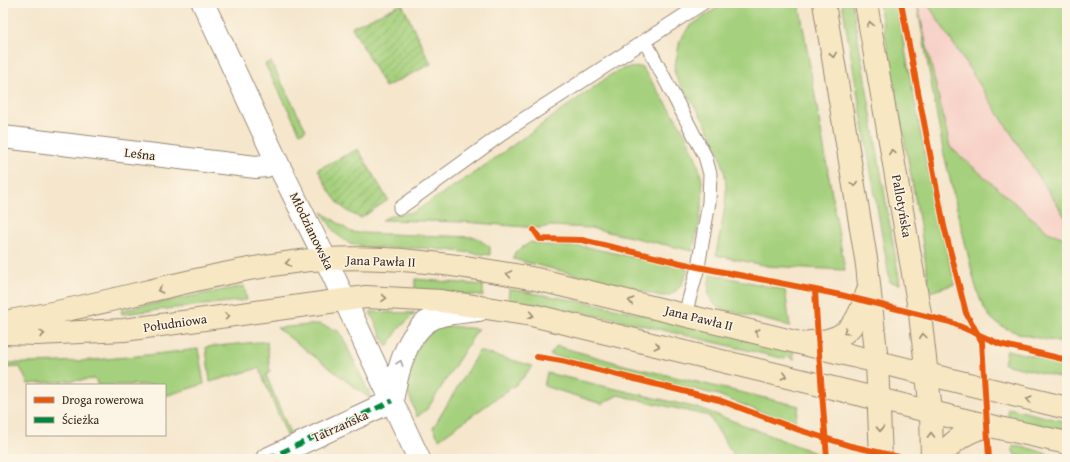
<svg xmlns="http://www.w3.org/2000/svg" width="1070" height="462" font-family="'Gentium Book Plus',serif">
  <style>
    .built { fill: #f7d1c7 }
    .green { fill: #a5d07d; stroke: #707d4e }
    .garden { fill: url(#garden-furrows); stroke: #707d4e }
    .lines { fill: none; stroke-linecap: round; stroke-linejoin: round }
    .lane-casing { stroke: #988875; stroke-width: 15 }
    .street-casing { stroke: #988875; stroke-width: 24 }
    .secondary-casing { stroke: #988875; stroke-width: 24 }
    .lane { stroke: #fff; stroke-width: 13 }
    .street { stroke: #fff; stroke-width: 22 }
    .secondary { stroke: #f7e8c3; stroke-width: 22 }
    .quiet { stroke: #00873e; stroke-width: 5; stroke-dasharray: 10 5; stroke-linecap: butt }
    .cycleway-casing { stroke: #fcf5e5; stroke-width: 8 }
    .cycleway { stroke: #e8590c; stroke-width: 6 }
    .oneway { stroke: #998970 }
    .oneway2 { stroke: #a79f9a }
    .labels { text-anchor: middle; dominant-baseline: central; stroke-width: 3; stroke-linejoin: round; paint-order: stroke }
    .street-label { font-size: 13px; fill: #3b2a1e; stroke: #fcf5e5 }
  </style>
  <defs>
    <pattern id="garden-furrows" width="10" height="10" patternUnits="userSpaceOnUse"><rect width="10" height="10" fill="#a5d07d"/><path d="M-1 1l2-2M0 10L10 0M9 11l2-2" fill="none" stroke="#88a966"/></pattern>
  </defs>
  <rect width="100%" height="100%" fill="#fcf5e5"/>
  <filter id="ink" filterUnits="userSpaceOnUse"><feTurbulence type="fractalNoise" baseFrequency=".025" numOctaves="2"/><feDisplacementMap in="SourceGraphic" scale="8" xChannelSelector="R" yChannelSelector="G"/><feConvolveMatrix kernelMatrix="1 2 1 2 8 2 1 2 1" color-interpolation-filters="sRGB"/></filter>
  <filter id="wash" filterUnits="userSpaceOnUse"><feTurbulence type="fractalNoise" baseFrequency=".012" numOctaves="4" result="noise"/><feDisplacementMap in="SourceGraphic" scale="16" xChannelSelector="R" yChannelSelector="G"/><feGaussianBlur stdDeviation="0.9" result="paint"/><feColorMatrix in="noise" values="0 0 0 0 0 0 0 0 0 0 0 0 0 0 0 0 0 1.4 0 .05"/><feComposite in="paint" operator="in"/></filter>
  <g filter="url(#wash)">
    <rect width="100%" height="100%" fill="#f5e6cc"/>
    <polygon class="built" points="918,3 1067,3 1067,238 1047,231 950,147"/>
    <g class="green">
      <path d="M724,3H799L845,270L767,266L716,255C719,235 725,215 726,194C728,154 700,113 678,81L674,71L680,40L689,27Z"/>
      <polygon points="842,3 852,3 900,284 890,282"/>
      <polygon points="879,3 896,3 932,191 955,284 930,292 919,219"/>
      <path d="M917,3L950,147L1048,232L1067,239V344C1043,338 1001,335 987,313C981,304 978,293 975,284L943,150Z"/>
      <polygon points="927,3 1067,3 1067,220"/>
      <polygon points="271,62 306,130 300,133 265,64"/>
      <path d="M642,67C663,100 691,134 700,172C707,197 698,226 693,251L591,228L551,226L538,228L465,222L382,220L392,215L414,212L477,171L612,74L625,68Z"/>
      <polygon points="322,212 351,232 360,233 475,237 490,247 490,255 428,248 368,248 350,244 335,233"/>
      <path d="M531,242L543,245L586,247L688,269C683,283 677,297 661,296L513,259L515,252Z"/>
      <path d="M711,274L785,290L790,326L721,309C706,300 707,291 711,274Z"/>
      <polygon points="415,279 483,285 483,296 415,290"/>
      <polygon points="244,286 247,300 122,314 121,310"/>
      <polygon points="509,289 601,305 793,349 794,360 788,356 785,359 612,318 508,300"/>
      <polygon points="370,312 415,313 398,330 387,347"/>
      <polygon points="319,324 338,331 342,336 373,401 277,328"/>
      <polygon points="449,326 478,329 428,408 417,417 408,392 405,376 414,348 438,327"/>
      <polygon points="258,342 267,342 270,372 266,375 292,438 289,440 259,368 210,382 206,347"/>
      <polygon points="557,346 628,366 799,406 794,425 718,395 550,355"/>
      <path d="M198,349L204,384L165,396V385H98L95,379L28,384L20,367L3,368V363C69,364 133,357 198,349Z"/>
      <polygon points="1007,350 1067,364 1067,379 1004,364"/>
      <polygon points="479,351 533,366 518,383 439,439 433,428"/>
      <polygon points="547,373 702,409 823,456 823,459 736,459 709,416 618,395 602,404 544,386"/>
      <polygon points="1008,408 1067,422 1067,432 1008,420"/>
      <polygon points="1013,446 1032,449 1062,459 1032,459 1015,455 1013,451"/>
    </g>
    <g class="garden">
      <polygon points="402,4 431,64 385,87 352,27"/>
      <path d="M358,149L388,200L361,218C337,209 329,191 318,169Z"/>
    </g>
  </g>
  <g filter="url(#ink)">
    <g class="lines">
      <g class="lane-casing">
        <g id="lane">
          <polyline points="645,41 705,156 710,174 709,202 698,267 685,314"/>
          <polyline points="400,208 513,126 703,3"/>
        </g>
      </g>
      <g class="street-casing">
        <g id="street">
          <polyline points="203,3 277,162 326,260 419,459"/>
          <polyline points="3,137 256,167 266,166 277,162"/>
          <path d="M392,401C397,373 407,325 439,316C452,312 466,312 479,310"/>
          <polyline points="267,459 392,401"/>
        </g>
      </g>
      <g class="secondary-casing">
        <g id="secondary">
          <polyline points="824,3 867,265 877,362 881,459"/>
          <polyline points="866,3 920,314 931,411 932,459"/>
          <path d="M3,322C101,307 195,275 293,262C372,252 458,264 536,279L1067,408"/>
          <polyline points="3,333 37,334 124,330 366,297 441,301 532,315 973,422 1067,443"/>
          <path d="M810,342C847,341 857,325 867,293"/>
          <path d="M940,459C951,441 967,431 987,426"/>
        </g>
      </g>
      <use href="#lane" class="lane"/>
      <use href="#street" class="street"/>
      <use href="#secondary" class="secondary"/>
      <polyline class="quiet" points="267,459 392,401"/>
      <g class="cycleway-casing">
        <g id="cycleway">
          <polyline points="901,3 944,226 966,313 982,342 989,459"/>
          <polyline points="534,230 540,239 582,240 698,267 841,295 950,322 1000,344 1067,360"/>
          <path d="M815,290C818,346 823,403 827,459"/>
          <polyline points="537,357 562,361 719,400 799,430 851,446 908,459"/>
        </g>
      </g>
      <use href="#cycleway" class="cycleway"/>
    </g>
    <defs><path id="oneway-chevron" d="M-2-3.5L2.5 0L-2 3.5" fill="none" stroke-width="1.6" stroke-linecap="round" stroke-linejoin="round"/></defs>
    <g class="oneway">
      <use href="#oneway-chevron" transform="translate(870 24) rotate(-100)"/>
      <use href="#oneway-chevron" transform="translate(833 55) rotate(81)"/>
      <use href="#oneway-chevron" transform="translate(892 152) rotate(-100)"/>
      <use href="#oneway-chevron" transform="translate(854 184) rotate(81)"/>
      <use href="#oneway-chevron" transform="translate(288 263) rotate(171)"/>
      <use href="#oneway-chevron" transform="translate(509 274) rotate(-170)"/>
      <use href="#oneway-chevron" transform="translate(160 290) rotate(167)"/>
      <use href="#oneway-chevron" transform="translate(384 298) rotate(1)"/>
      <use href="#oneway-chevron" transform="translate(631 301) rotate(-167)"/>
      <use href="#oneway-chevron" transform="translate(531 315) rotate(11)"/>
      <use href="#oneway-chevron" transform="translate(227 316) rotate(-8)"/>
      <use href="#oneway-chevron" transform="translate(757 332) rotate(-166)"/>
      <use href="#oneway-chevron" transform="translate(846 332) rotate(145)"/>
      <use href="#oneway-chevron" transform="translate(42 334) rotate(-1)"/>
      <use href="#oneway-chevron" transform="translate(923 336) rotate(-97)"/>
      <use href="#oneway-chevron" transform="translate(657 346) rotate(14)"/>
      <use href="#oneway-chevron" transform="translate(784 376) rotate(13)"/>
      <use href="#oneway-chevron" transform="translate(1029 399) rotate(-166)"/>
      <use href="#oneway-chevron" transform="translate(880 429) rotate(88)"/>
      <use href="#oneway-chevron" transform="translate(931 435) rotate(-91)"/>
    </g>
    <use class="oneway2" href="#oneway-chevron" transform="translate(400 363) rotate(-71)"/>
  </g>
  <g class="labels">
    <g class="street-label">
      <text transform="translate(140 154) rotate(7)">Leśna</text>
      <text transform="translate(902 206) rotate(80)">Pallotyńska</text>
      <text transform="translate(312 231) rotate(64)">Młodzianowska</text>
      <text transform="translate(381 261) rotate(2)">Jana Pawła II</text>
      <text transform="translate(699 318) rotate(14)">Jana Pawła II</text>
      <text transform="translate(175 323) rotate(-8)">Południowa</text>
      <text transform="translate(340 426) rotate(-24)">Tatrzańska</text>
    </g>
  </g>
  <rect width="1070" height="462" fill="none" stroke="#fcf5e5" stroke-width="16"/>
  <rect x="26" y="384" width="140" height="52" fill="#fcf5e5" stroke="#afa495"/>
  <rect x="34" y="397" width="20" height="6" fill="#e8590c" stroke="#afa495"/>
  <text x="62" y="404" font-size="12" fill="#3b2a1e">Droga rowerowa</text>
  <rect x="34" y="417" width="20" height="6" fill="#00873e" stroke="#afa495"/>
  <text x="62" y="424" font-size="12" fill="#3b2a1e">Ścieżka</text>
</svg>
